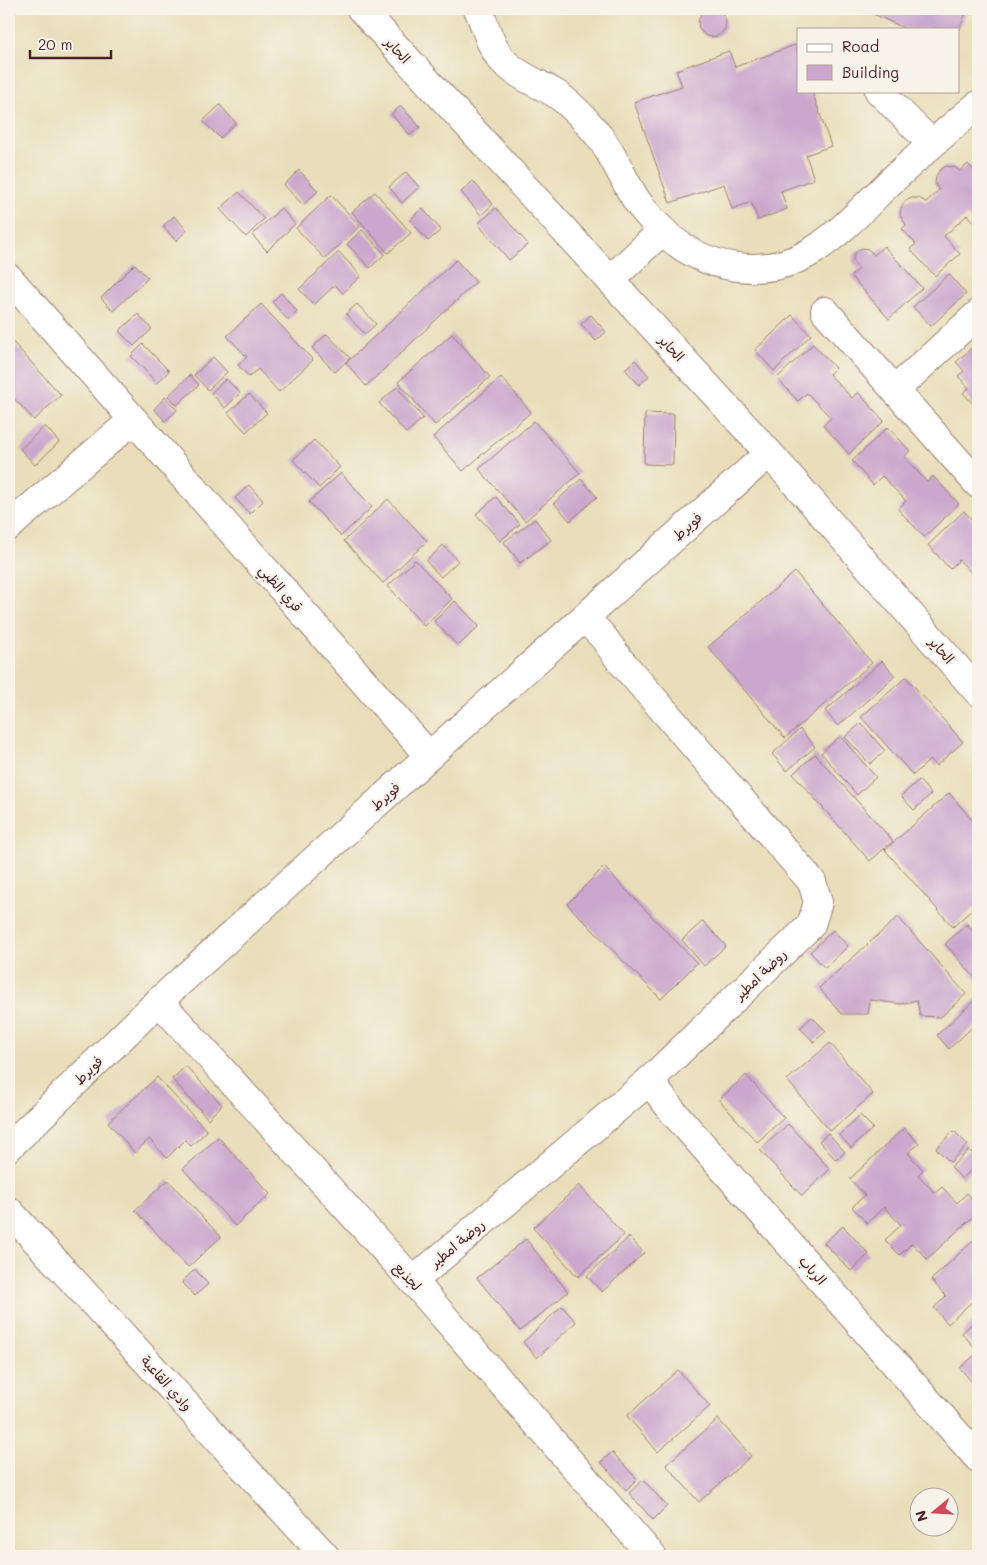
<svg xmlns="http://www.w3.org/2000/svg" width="987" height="1565" font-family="Mali,'Playpen Sans Arabic',sans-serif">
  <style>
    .building { fill: #cba7ce }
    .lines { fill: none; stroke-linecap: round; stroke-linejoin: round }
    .minor-casing { stroke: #9a7e72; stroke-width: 30 }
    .minor { stroke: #fff; stroke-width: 28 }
    .labels { text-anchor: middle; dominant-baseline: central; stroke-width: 4.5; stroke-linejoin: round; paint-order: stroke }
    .street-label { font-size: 14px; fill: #4a1f2b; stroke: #f7f3e8 }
  </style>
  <rect width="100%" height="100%" fill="#f7f3e8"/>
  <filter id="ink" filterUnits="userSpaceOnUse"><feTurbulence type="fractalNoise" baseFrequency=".02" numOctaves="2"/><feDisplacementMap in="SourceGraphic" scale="10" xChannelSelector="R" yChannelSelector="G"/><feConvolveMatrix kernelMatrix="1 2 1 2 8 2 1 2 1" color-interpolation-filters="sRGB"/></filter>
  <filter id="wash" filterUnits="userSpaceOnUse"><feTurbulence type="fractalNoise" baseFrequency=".0096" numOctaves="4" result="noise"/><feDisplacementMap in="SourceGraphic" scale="20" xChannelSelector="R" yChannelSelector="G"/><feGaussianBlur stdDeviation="1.12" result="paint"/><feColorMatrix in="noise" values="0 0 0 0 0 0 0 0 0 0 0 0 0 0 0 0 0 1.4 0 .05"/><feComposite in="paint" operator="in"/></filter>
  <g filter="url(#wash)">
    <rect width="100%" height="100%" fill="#e9deb9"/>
    <g id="blocks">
      <g class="building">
        <circle cx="712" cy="23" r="14"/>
        <polygon points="868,9 968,9 959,29 906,29 867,11"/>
        <polygon points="795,45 798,53 798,91 812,91 831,146 806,155 814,179 781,191 787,209 758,220 751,202 732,209 724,184 670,203 634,102 682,86 676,70 729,51 735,67"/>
        <polygon points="220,105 236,123 220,138 203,121"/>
        <polygon points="401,106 420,127 410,135 391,114"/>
        <polygon points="968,164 978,175 978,227 967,215 944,236 960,254 935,276 910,249 916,244 902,229 906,225 900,215 901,208 905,201 912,198 919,198 926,202 939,190 935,184 936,176 940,170 946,166 954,167 960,171"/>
        <polygon points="299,170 318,191 303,205 284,185"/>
        <polygon points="406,172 419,187 402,203 389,187"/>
        <polygon points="473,181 493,204 481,215 461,192"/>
        <polygon points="239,192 264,219 246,237 220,209"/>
        <polygon points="375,192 411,233 388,253 352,212"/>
        <polygon points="331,195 360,226 325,259 296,228"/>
        <polygon points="281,208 295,224 267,251 252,235"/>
        <polygon points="422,208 441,230 428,241 410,220"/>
        <polygon points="496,208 528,244 509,260 478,224"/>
        <polygon points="174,216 187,230 176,241 163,226"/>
        <polygon points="362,230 385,254 370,268 347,244"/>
        <polygon points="884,246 922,288 889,319 851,276 859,269 853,262 853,256 857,251 862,248 868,249 874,255"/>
        <polygon points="339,252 361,276 343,293 335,285 314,305 299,289"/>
        <polygon points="456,260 476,282 366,386 346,363"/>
        <polygon points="135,264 148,278 113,311 101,298"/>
        <polygon points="949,274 966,294 931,326 913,307"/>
        <polygon points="281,293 297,311 288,320 272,302"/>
        <polygon points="261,304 313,360 279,392 258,369 249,377 238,365 247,357 227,336"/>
        <polygon points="357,304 376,324 365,334 346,314"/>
        <polygon points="138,314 152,329 134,346 119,331"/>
        <polygon points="591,315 606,332 596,341 581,324"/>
        <polygon points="792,315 811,335 774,371 755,350"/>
        <polygon points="327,334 350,358 335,372 312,348"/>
        <polygon points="452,334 490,377 435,425 398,382"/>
        <polygon points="9,338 61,395 34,420 9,393"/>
        <polygon points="143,344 169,371 157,383 131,356"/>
        <polygon points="813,344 835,368 829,374 852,398 858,392 884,421 849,454 823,425 831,418 807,393 798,401 777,378"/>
        <polygon points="974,346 978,351 978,409 963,393 969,388 958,376 964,371 956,362"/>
        <polygon points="213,357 227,372 208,390 194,375"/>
        <polygon points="635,360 649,376 639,385 625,369"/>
        <polygon points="190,375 199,385 177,405 168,396"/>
        <polygon points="501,377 531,412 463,471 433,437"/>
        <polygon points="226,379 240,393 225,408 211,393"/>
        <polygon points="397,387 423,418 406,433 379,403"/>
        <polygon points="249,394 267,413 246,432 228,413"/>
        <polygon points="165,397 177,410 165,421 154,409"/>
        <polygon points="645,413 674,414 673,465 644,464"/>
        <polygon points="534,421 580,473 525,521 479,469"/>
        <polygon points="45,426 59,442 35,465 20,449"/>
        <polygon points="888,427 910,451 904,457 927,482 933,476 959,504 924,537 898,509 906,501 882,476 873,485 852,461"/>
        <polygon points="314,440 340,467 319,488 293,460"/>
        <polygon points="341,473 372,507 341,536 309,502"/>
        <polygon points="581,479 597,497 570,521 554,503"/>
        <polygon points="249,485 263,501 250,514 235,498"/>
        <polygon points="496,497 520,524 500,541 476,514"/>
        <polygon points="388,499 427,541 383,583 344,541"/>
        <polygon points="964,511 978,526 978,580 959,560 950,569 928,545"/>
        <polygon points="535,519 551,540 520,563 504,542"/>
        <polygon points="443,545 458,561 441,577 426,561"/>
        <polygon points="415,560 452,599 424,626 388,586"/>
        <polygon points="795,572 872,663 785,738 708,647"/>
        <polygon points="455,601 479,626 458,646 434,621"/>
        <polygon points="882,661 895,676 838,726 825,711"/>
        <polygon points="906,677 963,742 936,766 930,760 913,775 861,717"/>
        <polygon points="861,723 885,751 870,764 845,737"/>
        <polygon points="800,729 815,747 787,771 772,754"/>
        <polygon points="840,736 876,777 857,795 821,753"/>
        <polygon points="815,754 893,841 870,861 793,774"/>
        <polygon points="919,780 931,794 914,810 901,796"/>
        <polygon points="949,793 978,827 978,904 953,927 885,850"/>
        <polygon points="604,867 697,963 661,999 567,904"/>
        <polygon points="898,917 966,994 941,1017 920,1016 917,1000 901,1004 870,1000 868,1014 842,1014 819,988"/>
        <polygon points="703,921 726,946 704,966 682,940"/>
        <polygon points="967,924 978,937 978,981 945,944"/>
        <polygon points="833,930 848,946 825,968 810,952"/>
        <polygon points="978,997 978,1022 949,1049 937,1035"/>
        <polygon points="812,1017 826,1031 814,1042 800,1028"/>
        <polygon points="830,1043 873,1094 830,1131 787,1080"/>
        <polygon points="186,1066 222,1105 208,1119 172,1079"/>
        <polygon points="746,1075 784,1118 757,1142 719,1100"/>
        <polygon points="157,1077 207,1131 191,1146 185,1140 167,1158 149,1139 135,1153 108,1122"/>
        <polygon points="860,1115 873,1128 851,1148 839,1135"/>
        <polygon points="788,1124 830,1169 802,1196 760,1150"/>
        <polygon points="904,1128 919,1144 908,1153 923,1170 918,1175 935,1193 942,1187 957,1203 967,1193 978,1205 978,1212 927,1259 912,1243 900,1255 885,1240 901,1225 884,1207 867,1223 852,1207 865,1195 850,1179"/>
        <polygon points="954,1131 968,1145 950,1162 936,1148"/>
        <polygon points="828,1133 845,1152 836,1160 819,1141"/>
        <polygon points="218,1137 270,1194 235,1226 183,1169"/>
        <polygon points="969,1150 978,1160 978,1163 962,1179 951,1167"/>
        <polygon points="168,1180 221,1237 188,1267 135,1210"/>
        <polygon points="579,1185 624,1235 578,1277 533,1228"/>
        <polygon points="843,1226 869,1254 851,1271 824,1243"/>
        <polygon points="978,1236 978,1296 948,1324 934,1308 946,1296 931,1280"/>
        <polygon points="629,1237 644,1253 602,1292 587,1276"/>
        <polygon points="526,1239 568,1292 520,1331 477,1278"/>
        <polygon points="195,1269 208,1284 195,1296 182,1282"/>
        <polygon points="562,1306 576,1322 537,1358 523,1342"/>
        <polygon points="978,1318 978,1347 976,1349 962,1333"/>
        <polygon points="975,1355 978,1358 978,1386 977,1388 960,1368"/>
        <polygon points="678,1370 710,1406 658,1452 627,1416"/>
        <polygon points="718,1419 751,1456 699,1502 666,1465"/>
        <polygon points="612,1452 637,1479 626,1490 601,1462"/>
        <polygon points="643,1480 667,1506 653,1520 629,1493"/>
      </g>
    </g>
  </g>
  <g filter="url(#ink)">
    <use href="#blocks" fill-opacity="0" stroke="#9a7e72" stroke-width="1"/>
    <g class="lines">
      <g class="minor-casing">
        <g id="minor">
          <polyline points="361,9 769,453 978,692"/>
          <path d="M478,9C486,26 489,45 502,60C517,75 535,82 553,92C571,103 586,120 599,136C615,157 623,180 637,201C644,212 653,221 662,230C702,270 765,281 814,250C842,232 866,205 890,182C919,156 948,129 978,105"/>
          <polyline points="879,91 932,144"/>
          <polyline points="9,278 429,756"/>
          <polyline points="610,280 662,231"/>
          <polyline points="825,311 978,484"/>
          <polyline points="895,390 978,314"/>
          <polyline points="9,526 133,420"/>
          <polyline points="159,1001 413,1281 652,1556"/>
          <polyline points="649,1081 674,1113 978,1458"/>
          <polyline points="9,1147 159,1001 429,756 769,453"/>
          <polyline points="9,1211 325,1556"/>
          <polyline points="413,1281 649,1081 811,925 818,902 812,882 619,659 603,637 585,618"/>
        </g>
      </g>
      <use href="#minor" class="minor"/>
    </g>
  </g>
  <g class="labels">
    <g class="street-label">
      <text transform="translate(398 50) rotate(47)">الحاير</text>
      <text transform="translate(672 348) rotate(47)">الحاير</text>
      <text transform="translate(687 526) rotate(-42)">فويرط</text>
      <text transform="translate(281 588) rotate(49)">قري الظبي</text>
      <text transform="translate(942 650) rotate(49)">الحاير</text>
      <text transform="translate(385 796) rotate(-42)">فويرط</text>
      <text transform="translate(760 974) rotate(-44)">روضة امطير</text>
      <text transform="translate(88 1070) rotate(-44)">فويرط</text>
      <text transform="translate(457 1243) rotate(-40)">روضة امطير</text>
      <text transform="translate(813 1270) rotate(49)">الرباب</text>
      <text transform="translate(408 1276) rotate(48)">لجذيع</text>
      <text transform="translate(167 1383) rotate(48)">وادي القاعية</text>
    </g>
  </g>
  <rect width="987" height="1565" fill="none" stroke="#f7f3e8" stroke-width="30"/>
  <rect x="797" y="28" width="162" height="65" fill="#f7f3e8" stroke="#b29e9c"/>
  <rect x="807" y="44" width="25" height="8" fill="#ffffff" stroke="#b29e9c"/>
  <text x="842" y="52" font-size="15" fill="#4a1f2b">Road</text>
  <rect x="807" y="65" width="25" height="15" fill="#cba7ce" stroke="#b29e9c"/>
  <text x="842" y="78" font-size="15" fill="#4a1f2b">Building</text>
  <g transform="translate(934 1512) rotate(252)"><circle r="24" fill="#f7f3e8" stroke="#b29e9c"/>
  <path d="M0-4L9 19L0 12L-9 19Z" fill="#d1495b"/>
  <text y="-8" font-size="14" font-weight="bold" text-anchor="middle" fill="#4a1f2b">N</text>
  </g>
  <path d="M30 50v8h81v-8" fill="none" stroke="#4a1f2b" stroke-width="2.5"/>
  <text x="38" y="50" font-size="15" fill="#4a1f2b" stroke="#f7f3e8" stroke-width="4" paint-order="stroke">20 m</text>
</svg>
